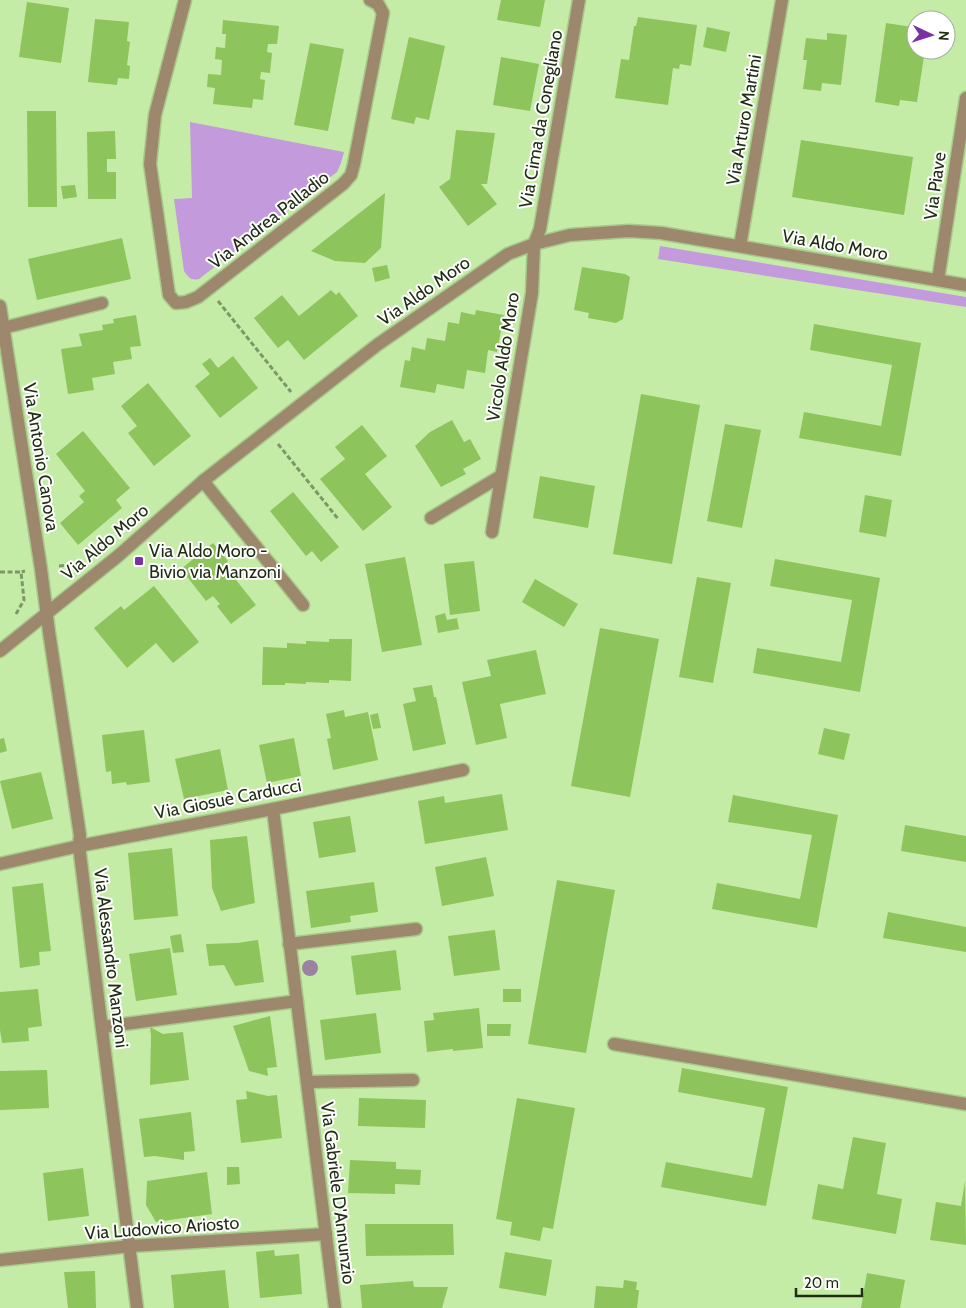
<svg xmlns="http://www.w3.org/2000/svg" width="966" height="1308" font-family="Cabin,sans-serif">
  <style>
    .green { fill: #c39adc }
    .building { fill: #8dc45b }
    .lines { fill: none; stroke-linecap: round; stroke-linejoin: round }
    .minor-casing { stroke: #a7c98c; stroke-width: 15 }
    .path { stroke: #7c9866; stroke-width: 3; stroke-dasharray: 5 2.5; stroke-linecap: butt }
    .minor { stroke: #9d886e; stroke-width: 12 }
    .tree { fill: #9a82a0 }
    .poi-dot { fill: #7c31a2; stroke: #fff; stroke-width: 2 }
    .labels { text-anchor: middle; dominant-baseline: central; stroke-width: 4; stroke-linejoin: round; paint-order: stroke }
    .street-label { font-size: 18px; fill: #1e2c11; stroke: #fff }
    .poi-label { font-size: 18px; fill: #1e2c11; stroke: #fff; text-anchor: start }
  </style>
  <rect width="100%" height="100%" fill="#c5eca7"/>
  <g class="green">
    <path d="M190,122L344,152L341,163L337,172L199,279C191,281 188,277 184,271L174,199L192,198Z"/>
    <polygon points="660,246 966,297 966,307 658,259"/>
  </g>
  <g class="building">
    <polygon points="501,0 545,0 540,27 497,20"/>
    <polygon points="27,2 69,8 61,63 19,57"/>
    <polygon points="638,17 697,25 691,66 680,64 679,69 673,68 668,105 615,98 621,59 629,60 634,26 636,26"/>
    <polygon points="95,19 129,22 127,41 130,42 127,65 130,66 129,79 118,78 117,85 88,82"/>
    <polygon points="223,20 279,26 277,44 268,44 267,52 272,53 270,73 261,72 260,79 265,80 263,100 253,99 252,108 213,104 215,88 207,87 208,74 221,75 222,60 215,59 216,47 225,48 226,34 222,34"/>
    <polygon points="886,23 912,27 912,32 916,32 916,50 925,50 917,102 900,100 899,106 875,102"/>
    <polygon points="707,27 730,32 726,52 703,47"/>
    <polygon points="827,33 847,35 841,85 822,83 821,91 803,89 807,60 803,60 806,38 827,40"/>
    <polygon points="409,37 445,46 429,120 416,117 414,124 391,119"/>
    <polygon points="310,43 344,49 328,131 294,125"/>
    <polygon points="501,57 539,64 530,111 493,105"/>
    <polygon points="27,111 56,111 57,207 28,207"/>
    <polygon points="456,130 495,133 487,184 481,184 497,204 468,226 439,187 450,179"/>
    <polygon points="115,131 116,159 107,159 107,172 116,172 116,199 88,199 87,132"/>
    <polygon points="801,140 913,157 904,215 792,197"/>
    <polygon points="75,185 77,197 63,199 61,186"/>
    <polygon points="385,193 381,248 365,263 335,261 311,251"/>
    <polygon points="122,238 131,279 37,300 28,259"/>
    <polygon points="387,265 390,278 375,282 372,268"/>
    <polygon points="582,267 625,274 630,277 623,319 616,323 588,318 589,313 574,310"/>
    <polygon points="331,290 336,295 339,292 358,316 304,360 288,340 278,348 254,318 282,295 299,316"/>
    <polygon points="476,310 504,315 497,352 488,350 485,373 467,370 464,389 437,384 435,393 400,387 405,360 410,361 412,347 425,350 427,338 445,341 448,322 459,324 461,312 475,315"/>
    <polygon points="136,315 141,346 130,347 132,359 113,362 115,374 92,378 94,390 68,394 61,349 82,346 79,334 103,330 102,325 114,323 113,319"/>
    <polygon points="814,324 921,343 901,456 799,438 804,412 881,426 892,365 810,350"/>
    <polygon points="233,356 258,388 220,418 195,386 210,374 202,364 210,358 218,368"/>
    <polygon points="148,383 191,436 154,466 128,433 137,426 121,406"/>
    <polygon points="641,394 700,405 672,564 613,554"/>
    <polygon points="452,420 464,442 470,439 481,459 463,469 466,474 441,487 415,446 430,432"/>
    <polygon points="725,424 761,430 742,528 707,521"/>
    <polygon points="362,425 387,456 365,474 392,507 363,531 320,479 345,459 335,447"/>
    <polygon points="83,431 130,488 116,500 122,508 78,545 60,523 84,502 79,496 85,491 56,454"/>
    <polygon points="540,476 595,486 588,528 533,518"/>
    <polygon points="293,492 339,547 321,562 312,551 306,556 270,511"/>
    <polygon points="865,495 892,500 886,537 859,532"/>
    <polygon points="213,543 228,561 224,565 256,605 231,624 217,606 220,604 213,596 206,601 181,569"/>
    <polygon points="405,557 422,645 382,652 365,564"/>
    <polygon points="775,559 880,578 860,692 753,673 757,648 841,662 852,600 770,586"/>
    <polygon points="474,561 480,611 450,615 444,564"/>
    <polygon points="697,577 731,583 713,683 679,677"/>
    <polygon points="535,579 578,604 564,627 522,602"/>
    <polygon points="154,586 199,642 173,663 156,643 127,668 94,628 121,606 124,610"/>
    <polygon points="445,613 447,620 457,618 459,629 438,633 435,616"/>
    <polygon points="600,628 659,639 630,797 571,786"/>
    <polygon points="329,639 352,639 351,681 329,680 329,683 306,682 306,684 285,683 285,685 262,685 263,647 287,648 287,643 306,644 306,641 329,642"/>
    <polygon points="536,650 546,694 500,704 507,738 476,745 462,682 491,676 487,660"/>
    <polygon points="432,685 434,697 436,697 446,744 413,751 403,704 416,701 413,688"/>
    <polygon points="344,710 345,717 368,712 378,760 333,770 327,739 331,738 326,714"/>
    <polygon points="378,713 381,728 373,729 370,715"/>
    <polygon points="824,728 850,734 844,760 818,754"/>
    <polygon points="144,730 150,782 127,785 126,782 112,784 111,771 106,772 102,735"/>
    <polygon points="4,738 7,751 0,753 0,739"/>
    <polygon points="294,738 301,776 267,783 259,745"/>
    <polygon points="220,749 228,790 184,799 175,759"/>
    <polygon points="41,772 53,819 12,829 0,781"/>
    <polygon points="502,794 508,830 425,844 418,801 444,796 445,803"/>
    <polygon points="733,795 838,815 817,928 712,909 717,883 800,899 812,835 728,822"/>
    <polygon points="350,816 356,852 319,858 313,822"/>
    <polygon points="905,825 966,836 966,862 901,851"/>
    <polygon points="247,836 255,903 221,911 212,888 210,840"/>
    <polygon points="172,848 178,916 134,920 128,853"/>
    <polygon points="486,857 494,896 442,906 435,867"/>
    <polygon points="557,880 615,890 586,1053 528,1044"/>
    <polygon points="374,882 378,912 350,916 351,922 311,928 306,891"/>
    <polygon points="43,883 51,951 39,952 40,965 20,968 12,887"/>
    <polygon points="888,912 966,927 966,952 883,938"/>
    <polygon points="495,930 500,970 454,976 448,936"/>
    <polygon points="181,934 184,952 173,953 170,936"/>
    <polygon points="258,940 264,982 235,986 224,965 209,966 206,944 237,943"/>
    <polygon points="170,948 177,995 136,1001 129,954"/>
    <polygon points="396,950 401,990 356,995 351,956"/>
    <polygon points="38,989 42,1026 28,1028 29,1041 2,1043 0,1030 0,992"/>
    <rect x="503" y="989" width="18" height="13"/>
    <polygon points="479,1008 483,1048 453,1051 453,1049 427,1052 424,1021 434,1020 433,1013"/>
    <polygon points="376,1013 381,1053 325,1060 320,1020"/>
    <polygon points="270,1016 277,1067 267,1068 268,1076 249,1071 233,1026"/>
    <polygon points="487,1024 511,1024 510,1036 487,1036"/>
    <polygon points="150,1027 163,1034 183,1032 189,1080 150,1085 151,1036"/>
    <polygon points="682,1068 788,1087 766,1206 661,1187 666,1162 752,1178 765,1108 678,1092"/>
    <polygon points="47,1070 49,1108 0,1110 0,1071"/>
    <polygon points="246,1091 268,1096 277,1095 282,1138 241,1143 236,1100 247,1099"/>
    <polygon points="359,1098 426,1100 425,1128 358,1126"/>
    <polygon points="517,1098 575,1108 553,1229 543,1227 540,1241 510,1235 512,1222 496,1219"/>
    <polygon points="191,1112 195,1151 184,1152 184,1160 155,1156 144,1157 139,1119"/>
    <polygon points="853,1137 886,1143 877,1194 902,1199 896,1234 812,1219 818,1184 843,1189"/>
    <polygon points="350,1160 396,1162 396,1169 421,1170 420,1185 395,1184 395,1194 348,1193"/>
    <polygon points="227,1167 239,1167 240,1184 227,1185"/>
    <polygon points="83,1168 89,1216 48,1221 43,1173"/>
    <polygon points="207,1172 212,1214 156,1222 146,1205 147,1181"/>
    <polygon points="965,1181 966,1245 930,1240 936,1202 961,1206"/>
    <polygon points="365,1224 453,1224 454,1255 366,1256"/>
    <polygon points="274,1250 275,1256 299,1254 302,1294 260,1298 256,1252"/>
    <polygon points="505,1252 552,1260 546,1296 499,1288"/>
    <polygon points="225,1270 229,1308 174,1308 171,1275"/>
    <polygon points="95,1271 96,1308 68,1308 64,1272"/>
    <polygon points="867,1273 905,1280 900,1308 861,1308"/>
    <polygon points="624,1280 637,1282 636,1290 639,1290 637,1308 594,1308 596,1286 623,1288"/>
    <polygon points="413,1281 414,1287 448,1287 442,1308 362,1308 360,1285"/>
  </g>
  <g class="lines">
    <g class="minor-casing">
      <g id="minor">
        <polyline points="185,0 155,115 150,164 169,295 176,303 186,302 198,297 343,184 351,175 354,164 383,13 378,4 370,0"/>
        <polyline points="740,246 782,0"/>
        <polyline points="938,280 966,98"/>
        <polyline points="0,306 41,569 49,632 80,835 79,846 137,1308"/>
        <polyline points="3,328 102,303"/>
        <polyline points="203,481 303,605"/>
        <polyline points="431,518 501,476"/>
        <polyline points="492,532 532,293 534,244 540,229 579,0"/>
        <polyline points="0,651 118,556 203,481 377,345 508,254 534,244 570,235 629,231 661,233 966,285"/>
        <polyline points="273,809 335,1308"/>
        <polyline points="0,864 79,846 273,809 463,770"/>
        <polyline points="289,944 416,929"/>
        <polyline points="102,1027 297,1001"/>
        <polyline points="614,1044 966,1104"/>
        <polyline points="307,1082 413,1080"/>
        <polyline points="0,1260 131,1246 326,1234"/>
      </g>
    </g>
    <g class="path">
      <polyline points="218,301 291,392"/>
      <polyline points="278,444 339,520"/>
      <polyline points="59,566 78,564"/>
      <polyline points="0,572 21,572"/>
      <polyline points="16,614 24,600 21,572 25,571"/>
    </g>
    <use href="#minor" class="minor"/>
  </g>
  <circle class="tree" cx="310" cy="968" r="8"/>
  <rect class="poi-dot" x="134" y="556" width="10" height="10" rx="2.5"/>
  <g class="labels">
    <g class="street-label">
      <text transform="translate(541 119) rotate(-80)">Via Cima da Conegliano</text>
      <text transform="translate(744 120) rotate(-80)">Via Arturo Martini</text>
      <text transform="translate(935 186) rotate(-82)">Via Piave</text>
      <text transform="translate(269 220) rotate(-38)">Via Andrea Palladio</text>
      <text transform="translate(835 245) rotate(10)">Via Aldo Moro</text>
      <text transform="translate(424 291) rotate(-35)">Via Aldo Moro</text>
      <text transform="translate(503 357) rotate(-81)">Vicolo Aldo Moro</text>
      <text transform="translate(41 457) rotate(81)">Via Antonio Canova</text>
      <text transform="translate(105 542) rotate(-40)">Via Aldo Moro</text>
      <text transform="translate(228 799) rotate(-11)">Via Giosuè Carducci</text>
      <text transform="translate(111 958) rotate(83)">Via Alessandro Manzoni</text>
      <text transform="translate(338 1193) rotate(83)">Via Gabriele D'Annunzio</text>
      <text transform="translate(162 1228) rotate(-4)">Via Ludovico Ariosto</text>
    </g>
    <g class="poi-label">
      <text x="149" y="551">Via Aldo Moro -<tspan x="149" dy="21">Bivio via Manzoni</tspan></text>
    </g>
  </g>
  <g transform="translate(931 35) rotate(94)"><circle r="24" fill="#ffffff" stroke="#a5aba0"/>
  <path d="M0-4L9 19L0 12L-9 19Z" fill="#7c31a2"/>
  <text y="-8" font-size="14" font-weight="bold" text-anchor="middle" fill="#1e2c11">N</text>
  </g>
  <path d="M796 1288v8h66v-8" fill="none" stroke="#1e2c11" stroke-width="2.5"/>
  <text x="804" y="1288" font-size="15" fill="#1e2c11" stroke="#ffffff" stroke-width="4" paint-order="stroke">20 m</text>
</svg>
